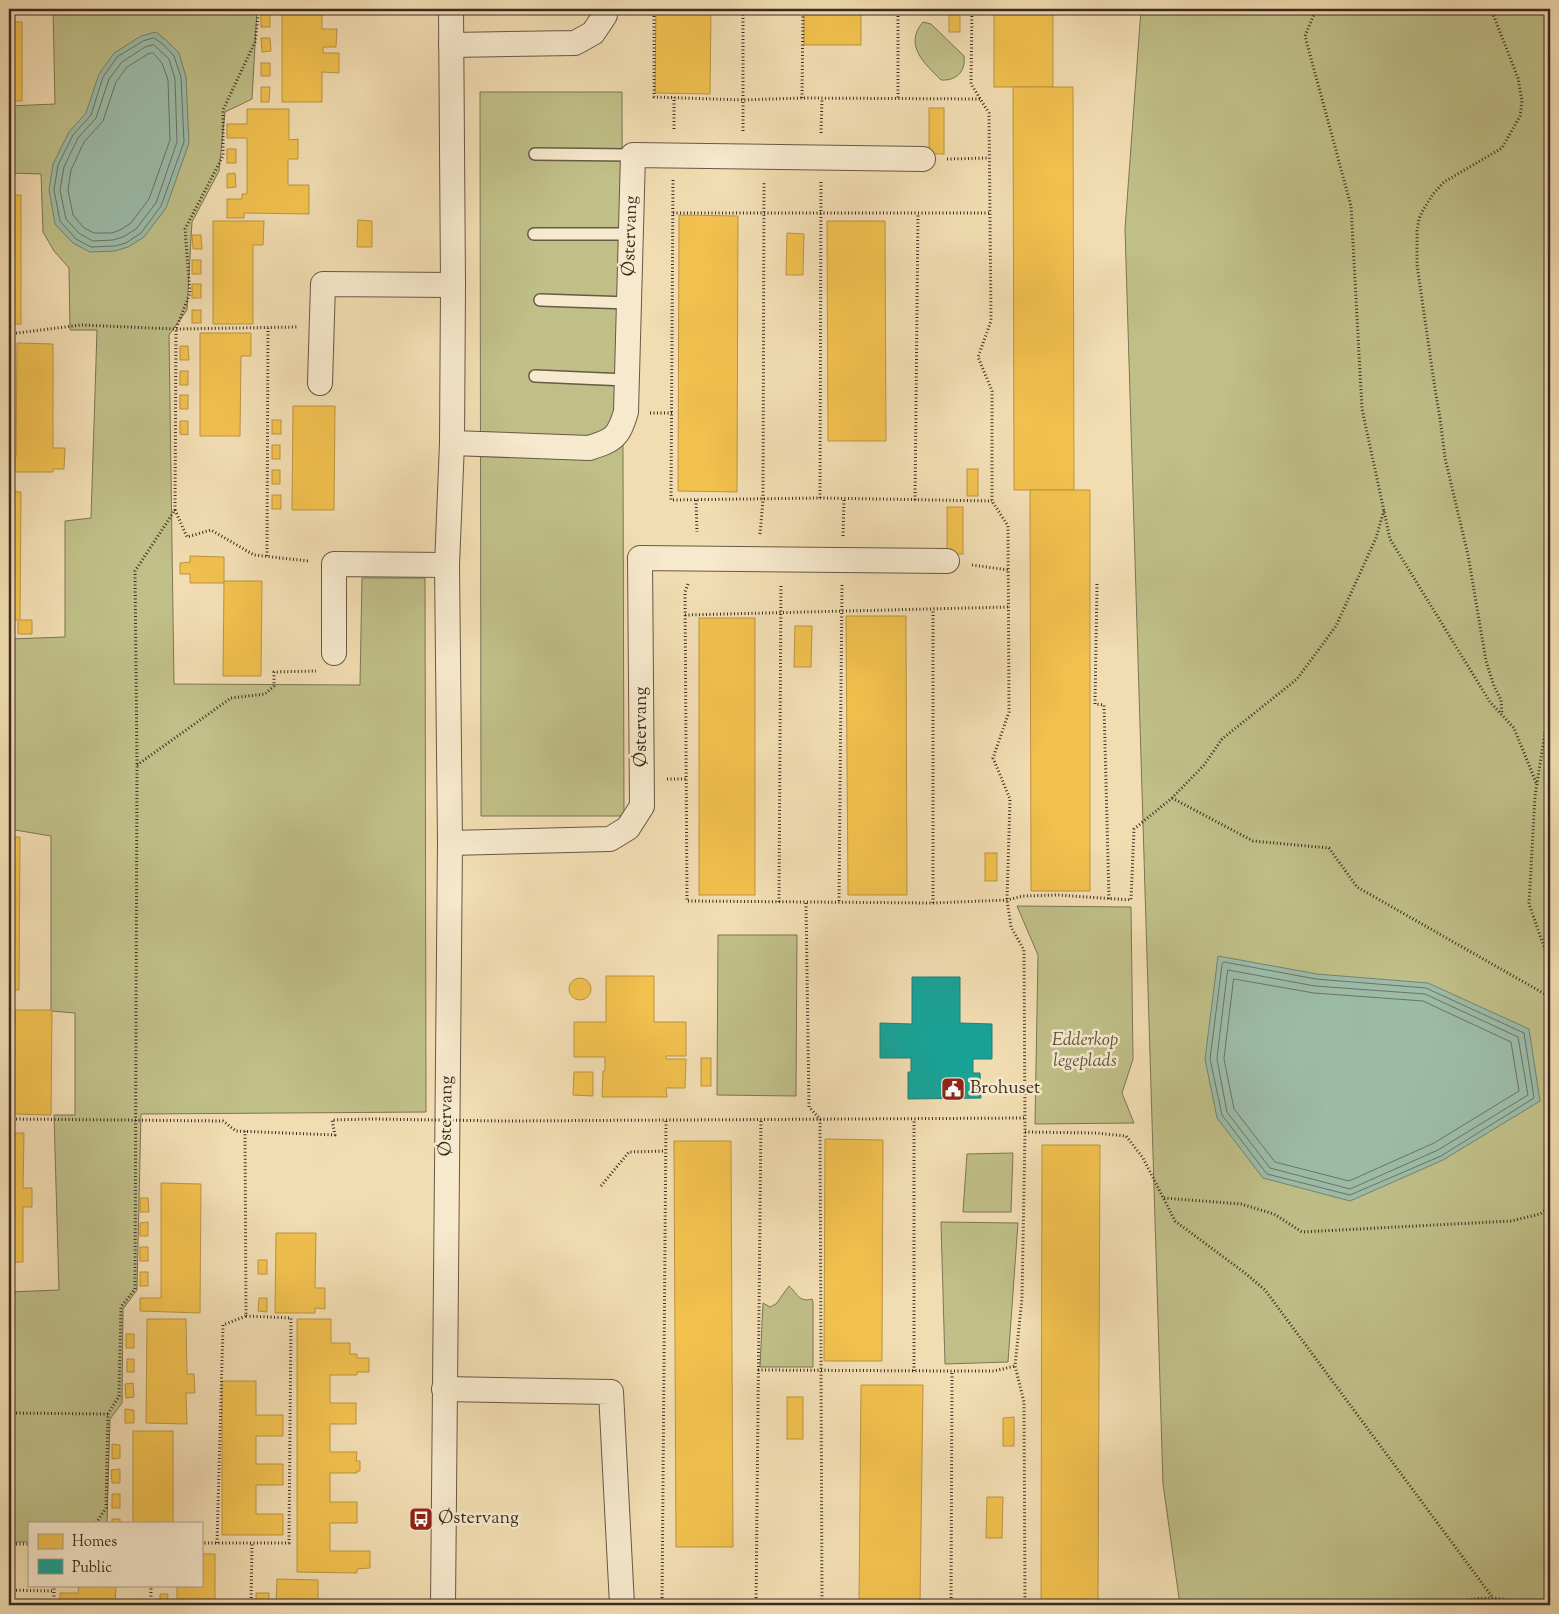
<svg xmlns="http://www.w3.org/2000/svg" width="1559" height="1614" font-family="'Sorts Mill Goudy',serif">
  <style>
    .green { fill: #c0bf88; stroke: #7d7555 }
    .water { fill: #9cbca8; stroke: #758272 }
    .homes { fill: #f2c14e; stroke: #bb9441 }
    .public { fill: #17a398; stroke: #227f75 }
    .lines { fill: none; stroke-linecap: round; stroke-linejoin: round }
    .shore { stroke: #6b7465; stroke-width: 1 }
    .lane-casing { stroke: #685846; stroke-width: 14 }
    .street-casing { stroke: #685846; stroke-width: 26 }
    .path { stroke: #3a2b22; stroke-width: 3; stroke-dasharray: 1 2.5; stroke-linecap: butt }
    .lane { stroke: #f7e9cd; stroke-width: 11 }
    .street { stroke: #f7e9cd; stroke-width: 24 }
    .path-bridge { stroke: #3a2b22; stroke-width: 3; stroke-dasharray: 1 2.5; stroke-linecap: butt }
    .labels { text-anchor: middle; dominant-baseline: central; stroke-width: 5; stroke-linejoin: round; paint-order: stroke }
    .street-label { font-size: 18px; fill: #3a2b22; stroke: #f7e9cd }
    .park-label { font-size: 18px; font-style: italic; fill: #5c503c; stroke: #f7e9cd }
    .poi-label { font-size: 18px; fill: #3a2b22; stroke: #f7e9cd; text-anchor: start }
  </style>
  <rect width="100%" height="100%" fill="#f2ddb2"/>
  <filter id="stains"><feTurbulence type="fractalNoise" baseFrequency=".004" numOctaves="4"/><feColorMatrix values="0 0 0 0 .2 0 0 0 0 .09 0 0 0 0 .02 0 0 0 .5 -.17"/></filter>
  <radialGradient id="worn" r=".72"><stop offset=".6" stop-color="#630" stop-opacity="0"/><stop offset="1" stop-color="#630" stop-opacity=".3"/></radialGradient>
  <g class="green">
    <polygon points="53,9 257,9 252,99 225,112 219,171 192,222 187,310 169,335 174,684 360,685 362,578 425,578 426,1112 141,1114 137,1290 123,1309 122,1403 110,1419 107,1523 29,1523 29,1542 9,1542 9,1292 59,1290 54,1115 75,1115 75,1013 51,1011 51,836 9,829 9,639 65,637 65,521 91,518 97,330 70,330 69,268 54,251 43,232 41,174 9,173 9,106 55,104"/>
    <polygon points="1141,9 1550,9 1550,1605 1180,1605 1163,1484 1125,229"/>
    <path d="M923,22L931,24L964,56C966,72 956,81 941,80C925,64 903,45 923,22Z"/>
    <polygon points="480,92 622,92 624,816 481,816"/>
    <polygon points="1017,906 1131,907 1133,1059 1122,1093 1134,1123 1035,1124 1038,955"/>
    <polygon points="718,935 797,935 796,1096 717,1095"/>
    <polygon points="1013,1153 1011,1212 963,1212 967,1154"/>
    <polygon points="941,1222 1018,1223 1008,1362 945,1364"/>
    <path d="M789,1286C797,1293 799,1303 812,1299L813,1302V1367H760L763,1303L770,1307L776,1304Z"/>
  </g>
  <g class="water">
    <polygon points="156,32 166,40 179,53 186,77 189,143 166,208 144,237 128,247 115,251 90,252 73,243 55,224 49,190 53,164 69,132 86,113 99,74 114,53 141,36"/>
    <polygon points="1218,956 1317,974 1428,983 1529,1029 1540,1101 1443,1160 1350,1201 1263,1178 1217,1118 1205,1059"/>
  </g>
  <g class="homes">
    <polygon points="282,9 322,9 322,29 337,29 336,47 323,47 323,53 339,53 339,73 322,72 322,102 282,102"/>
    <polygon points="656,9 711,9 710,94 655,93"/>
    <rect x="804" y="9" width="57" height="36"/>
    <rect x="949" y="9" width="11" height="23"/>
    <rect x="994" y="9" width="59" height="78"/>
    <rect x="261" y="13" width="9" height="14"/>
    <rect x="9" y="22" width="13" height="79"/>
    <polygon points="261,38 270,38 271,51 262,52"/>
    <rect x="261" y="63" width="9" height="13"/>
    <polygon points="261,87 270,87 269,102 261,102"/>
    <polygon points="1013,87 1073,87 1074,490 1014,490"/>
    <rect x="929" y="108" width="15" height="46"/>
    <polygon points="247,109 289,109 289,140 298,139 298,159 288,159 288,185 309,185 309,214 244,213 244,218 227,218 227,199 242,199 242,194 247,194 247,138 227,138 227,124 247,124"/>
    <rect x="227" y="149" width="9" height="14"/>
    <polygon points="235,173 236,187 227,188 227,174"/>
    <rect x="9" y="195" width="12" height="129"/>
    <polygon points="679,215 738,216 737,492 678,491"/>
    <polygon points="358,220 372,221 372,247 357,247"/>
    <polygon points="213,221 264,221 263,245 253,245 253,324 213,324"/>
    <polygon points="827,221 885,221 886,441 828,441"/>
    <polygon points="787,233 804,234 803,275 786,275"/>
    <polygon points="192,235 201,235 202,249 193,249"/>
    <rect x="192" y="260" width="9" height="14"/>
    <rect x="192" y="284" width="9" height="14"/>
    <rect x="192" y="310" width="9" height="13"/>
    <polygon points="200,333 251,333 251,356 241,356 240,436 200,436"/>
    <polygon points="17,343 53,344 53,448 65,448 64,469 53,469 53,472 9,472 9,457 16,457"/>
    <polygon points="180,346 188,346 189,360 180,360"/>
    <rect x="180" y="371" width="8" height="14"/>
    <rect x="180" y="395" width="8" height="14"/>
    <polygon points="293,406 335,406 334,510 292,510"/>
    <rect x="272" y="420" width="9" height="14"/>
    <polygon points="180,421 188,421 188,435 180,434"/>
    <rect x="272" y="445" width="8" height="14"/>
    <rect x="967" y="469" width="11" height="27"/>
    <rect x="272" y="470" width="8" height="14"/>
    <polygon points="1030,490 1090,490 1090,891 1031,891"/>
    <polygon points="9,491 21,492 20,620 32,620 32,634 18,634 18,620 9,620"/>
    <rect x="272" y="495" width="9" height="14"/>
    <rect x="947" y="507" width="16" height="47"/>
    <polygon points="190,556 224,557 224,583 190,583 190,574 180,574 180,563 190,562"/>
    <polygon points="224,581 262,581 261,676 223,676"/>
    <polygon points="846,616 906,616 907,895 848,895"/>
    <rect x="699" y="618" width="56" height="277"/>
    <polygon points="795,626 812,626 811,667 794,667"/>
    <polygon points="9,837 20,837 19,990 9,990"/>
    <rect x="985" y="853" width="12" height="28"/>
    <polygon points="606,976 654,976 654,1022 686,1022 686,1056 666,1056 666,1059 686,1059 685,1088 666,1088 667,1097 602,1097 603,1071 605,1071 605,1057 574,1057 574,1022 606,1022"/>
    <circle cx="580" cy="989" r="11"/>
    <polygon points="15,1010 52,1010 51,1115 14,1114"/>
    <rect x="701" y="1058" width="10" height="28"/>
    <polygon points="574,1072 593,1072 593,1096 573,1095"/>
    <polygon points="9,1133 24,1133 23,1188 32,1188 32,1207 23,1207 23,1262 9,1262"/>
    <polygon points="825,1139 883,1140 882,1361 824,1361"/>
    <polygon points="674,1141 731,1141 733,1547 676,1547"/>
    <polygon points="1042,1145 1100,1145 1098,1605 1041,1605"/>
    <polygon points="161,1183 201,1184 200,1313 140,1311 140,1298 161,1298"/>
    <polygon points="140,1198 148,1198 149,1212 140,1212"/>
    <polygon points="148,1222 148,1236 140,1236 140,1223"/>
    <polygon points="276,1233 316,1233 315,1288 325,1288 325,1309 315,1308 315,1313 275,1313"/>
    <rect x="140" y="1247" width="8" height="14"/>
    <rect x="258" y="1260" width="9" height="14"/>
    <rect x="140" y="1272" width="8" height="14"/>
    <polygon points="259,1298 267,1298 267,1312 258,1311"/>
    <polygon points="147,1319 186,1319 187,1374 194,1374 195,1393 186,1393 187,1424 146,1423"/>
    <polygon points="297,1319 331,1319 331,1343 350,1343 350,1354 357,1354 357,1358 369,1358 369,1372 357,1372 357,1375 330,1375 330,1403 356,1403 356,1424 330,1424 330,1452 357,1452 356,1461 360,1461 360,1471 357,1471 357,1473 330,1473 330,1502 357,1502 357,1523 330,1523 330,1551 370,1551 370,1568 357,1569 357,1573 297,1572"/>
    <rect x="126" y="1334" width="8" height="14"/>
    <rect x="127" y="1359" width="7" height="13"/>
    <polygon points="222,1381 256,1381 256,1415 283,1415 283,1436 256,1436 256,1464 283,1464 283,1485 256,1485 256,1514 283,1514 283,1535 222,1535"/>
    <polygon points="133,1383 134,1397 126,1398 125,1384"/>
    <polygon points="861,1385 923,1385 920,1605 859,1605"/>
    <rect x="787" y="1397" width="16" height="42"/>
    <polygon points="125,1409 134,1410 134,1423 125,1423"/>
    <polygon points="1014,1417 1014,1446 1003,1446 1003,1418"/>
    <rect x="133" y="1431" width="40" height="92"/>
    <polygon points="112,1444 120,1445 120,1458 112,1459"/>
    <polygon points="120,1469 120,1483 112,1483 111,1470"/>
    <rect x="112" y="1494" width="8" height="14"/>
    <polygon points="987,1497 1003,1497 1002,1538 986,1538"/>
    <rect x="415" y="1514" width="8" height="16"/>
    <rect x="112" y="1519" width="8" height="4"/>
    <polygon points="201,1554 215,1554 215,1605 177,1605 177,1585 201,1585"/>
    <polygon points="277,1579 318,1580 318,1605 276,1605"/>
    <polygon points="79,1585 116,1585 115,1605 60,1605 60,1593 78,1593"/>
    <rect x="256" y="1593" width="13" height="12"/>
    <polygon points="160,1594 168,1594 167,1605 160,1605"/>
  </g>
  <polygon class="public" points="912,977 960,977 960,1023 992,1024 992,1059 973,1059 973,1073 980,1073 981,1098 908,1099 908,1072 911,1072 911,1058 880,1058 880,1023 912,1024"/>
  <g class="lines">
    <g class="shore">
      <polygon points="154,38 163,44 174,56 181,77 184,142 161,206 141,233 126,243 115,246 91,247 76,239 60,221 54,190 58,165 73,135 91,115 103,77 117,57 143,41"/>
      <polygon points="154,45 169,59 175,79 177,142 156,203 136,229 123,237 113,240 93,241 80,234 66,219 60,190 64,167 78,138 96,118 109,79 122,62 145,47"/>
      <polygon points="153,53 162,63 168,80 170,140 149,199 131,223 120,230 112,233 94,233 84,228 73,215 68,190 71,170 84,142 103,121 116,82 127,67 148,54"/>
      <polygon points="1224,962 1316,979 1426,988 1524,1033 1534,1098 1441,1156 1350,1195 1267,1174 1222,1115 1210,1059 1222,965"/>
      <polygon points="1228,970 1315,986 1425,994 1518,1037 1528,1095 1438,1150 1350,1189 1270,1168 1227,1112 1217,1059"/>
      <polygon points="1234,979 1314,993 1423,1001 1511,1042 1519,1091 1434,1143 1349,1181 1275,1162 1234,1109 1224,1059"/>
    </g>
    <g class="lane-casing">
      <g id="lane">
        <polyline points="535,154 633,155"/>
        <polyline points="534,234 631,234"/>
        <polyline points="540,300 629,303"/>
        <polyline points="535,376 626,380"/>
      </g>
    </g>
    <g class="street-casing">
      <g id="street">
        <polyline points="451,45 575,43 593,33 605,15 605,9"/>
        <polyline points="320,383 323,284 453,285"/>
        <path d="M452,443L589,448C614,440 618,438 626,412L633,155L923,159"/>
        <polyline points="334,653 334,564 447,565"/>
        <polyline points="450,843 610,839 628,828 642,806 640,558 947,561"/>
        <polyline points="444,1389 611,1392 622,1605"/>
        <polyline points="443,1605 450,843 447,565 452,443 453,285 451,9"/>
      </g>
    </g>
    <g class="path">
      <polyline points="654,9 654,97 743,100 802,98 980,99"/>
      <polyline points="898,9 898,99"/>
      <polyline points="972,9 971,84 989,113 991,321 978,357 992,391 992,501 1008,526 1009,712 993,758 1010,799 1007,900 1011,927 1024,950 1025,1132 1022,1298 1015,1366 1024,1402 1025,1605"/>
      <polyline points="1316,9 1305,36 1351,206 1362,409 1390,539 1490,702 1514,728 1537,785"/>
      <polyline points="1491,9 1518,78 1522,101 1520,116 1502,148 1444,182 1433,194 1422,212 1419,219 1417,231 1417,265 1435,389 1440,418 1445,458 1468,555 1486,661 1494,686 1501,700 1502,714"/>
      <polyline points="630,13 654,14"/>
      <polyline points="802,98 803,9"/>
      <polyline points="674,129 674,97"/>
      <polyline points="743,131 743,9"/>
      <polyline points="821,133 822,99"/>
      <polyline points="947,159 988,158"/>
      <polyline points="673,180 671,500 820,498 992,501"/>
      <polyline points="673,213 990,213"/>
      <polyline points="9,334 81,325 176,329 298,327"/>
      <polyline points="650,413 672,413"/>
      <polyline points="820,498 821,182"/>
      <polyline points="696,500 697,532"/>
      <polyline points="915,500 918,213"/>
      <polyline points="175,510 187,537 211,530 254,555 308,561"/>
      <polyline points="760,534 763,500 764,183"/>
      <polyline points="843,536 844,499"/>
      <polyline points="267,556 268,328"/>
      <polyline points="972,565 1008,570"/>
      <polyline points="688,584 685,592 687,901 933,903 1007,900 1023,896 1058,895 1131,900 1134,829 1172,798 1204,765 1222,739 1297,679 1336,626 1376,538 1384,510"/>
      <polyline points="1097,584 1095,704 1104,705 1109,899"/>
      <polyline points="685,615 1009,607"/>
      <polyline points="1550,701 1535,796 1529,904 1550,964"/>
      <polyline points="137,765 231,698 265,694 274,686 274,672 316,671"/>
      <polyline points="667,779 687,779"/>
      <polyline points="1172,798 1253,841 1329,848 1357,887 1550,997"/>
      <polyline points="839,901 842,584"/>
      <polyline points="779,902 781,585"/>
      <polyline points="806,903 809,1107 820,1119 822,1605"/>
      <polyline points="933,903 933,609"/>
      <polyline points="9,1119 223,1121 236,1131 335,1135 332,1120 372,1119"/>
      <polyline points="505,1121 1025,1118"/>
      <polyline points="1025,1132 1096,1133 1126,1136 1143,1158 1175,1221 1245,1273 1265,1290 1493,1598"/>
      <polyline points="601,1186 629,1152 665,1151"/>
      <polyline points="1164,1198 1241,1204 1274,1214 1302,1232 1511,1221 1540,1214 1550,1207"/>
      <polyline points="758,1370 952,1371 994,1371 1015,1366"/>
      <polyline points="914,1371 914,1119"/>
      <polyline points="9,1413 108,1414"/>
      <polyline points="96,1523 106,1508 108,1414 119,1396 121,1307 135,1289 137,765 135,571 175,510 176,329 190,293 185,229 223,156 223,110 255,42 259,9"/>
      <polyline points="201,1543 289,1543 291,1318 246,1316"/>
      <polyline points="217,1543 223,1325 246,1316 245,1131"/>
      <polyline points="9,1544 29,1544"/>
      <polyline points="54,1585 54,1605"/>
      <polyline points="151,1585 151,1605"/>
      <polyline points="9,1590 54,1591"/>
      <polyline points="251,1605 252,1543"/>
      <polyline points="662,1605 666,1120"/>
      <polyline points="756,1605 761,1119"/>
      <polyline points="951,1605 952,1371"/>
      <path d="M1447,1605C1467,1598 1502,1594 1521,1605"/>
    </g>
    <use href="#lane" class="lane"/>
    <use href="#street" class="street"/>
    <polyline class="path-bridge" points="372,1119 505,1121"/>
  </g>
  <defs>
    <g id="civic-square" transform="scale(1.25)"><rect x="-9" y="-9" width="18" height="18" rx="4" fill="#8f2418" stroke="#f7e9cd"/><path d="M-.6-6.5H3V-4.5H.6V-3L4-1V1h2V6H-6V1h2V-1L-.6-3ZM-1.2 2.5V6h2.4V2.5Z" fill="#fff"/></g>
    <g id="bus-square" transform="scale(1.25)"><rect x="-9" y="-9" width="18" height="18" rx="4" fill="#8f2418" stroke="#f7e9cd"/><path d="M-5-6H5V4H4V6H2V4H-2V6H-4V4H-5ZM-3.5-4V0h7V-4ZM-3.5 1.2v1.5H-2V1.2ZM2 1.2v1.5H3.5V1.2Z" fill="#fff"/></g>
  </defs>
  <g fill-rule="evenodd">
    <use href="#civic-square" x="953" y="1089"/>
    <use href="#bus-square" x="421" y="1519"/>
  </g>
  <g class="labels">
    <g class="street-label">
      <text transform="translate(631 236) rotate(-88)">Østervang</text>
      <text transform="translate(642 727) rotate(-90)">Østervang</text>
      <text transform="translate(447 1116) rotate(-89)">Østervang</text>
    </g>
    <g class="park-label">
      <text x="1085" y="1041">Edderkop<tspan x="1085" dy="21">legeplads</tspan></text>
    </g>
    <g class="poi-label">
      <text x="970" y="1089">Brohuset</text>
      <text x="438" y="1519">Østervang</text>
    </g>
  </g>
  <rect width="1559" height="1614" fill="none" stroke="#f2ddb2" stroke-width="30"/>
  <rect x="10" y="10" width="1539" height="1594" fill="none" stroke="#3a2b22" stroke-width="2.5"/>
  <rect x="15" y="15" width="1529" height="1584" fill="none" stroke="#3a2b22"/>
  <rect x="28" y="1522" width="175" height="65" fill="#f7e9cd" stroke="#ab9d89"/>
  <rect x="38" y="1534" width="25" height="15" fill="#f2c14e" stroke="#ab9d89"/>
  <text x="72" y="1546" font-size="15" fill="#3a2b22">Homes</text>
  <rect x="38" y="1559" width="25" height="15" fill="#17a398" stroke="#ab9d89"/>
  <text x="72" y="1572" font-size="15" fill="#3a2b22">Public</text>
  <rect width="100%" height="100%" filter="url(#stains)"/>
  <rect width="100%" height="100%" fill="url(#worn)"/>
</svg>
